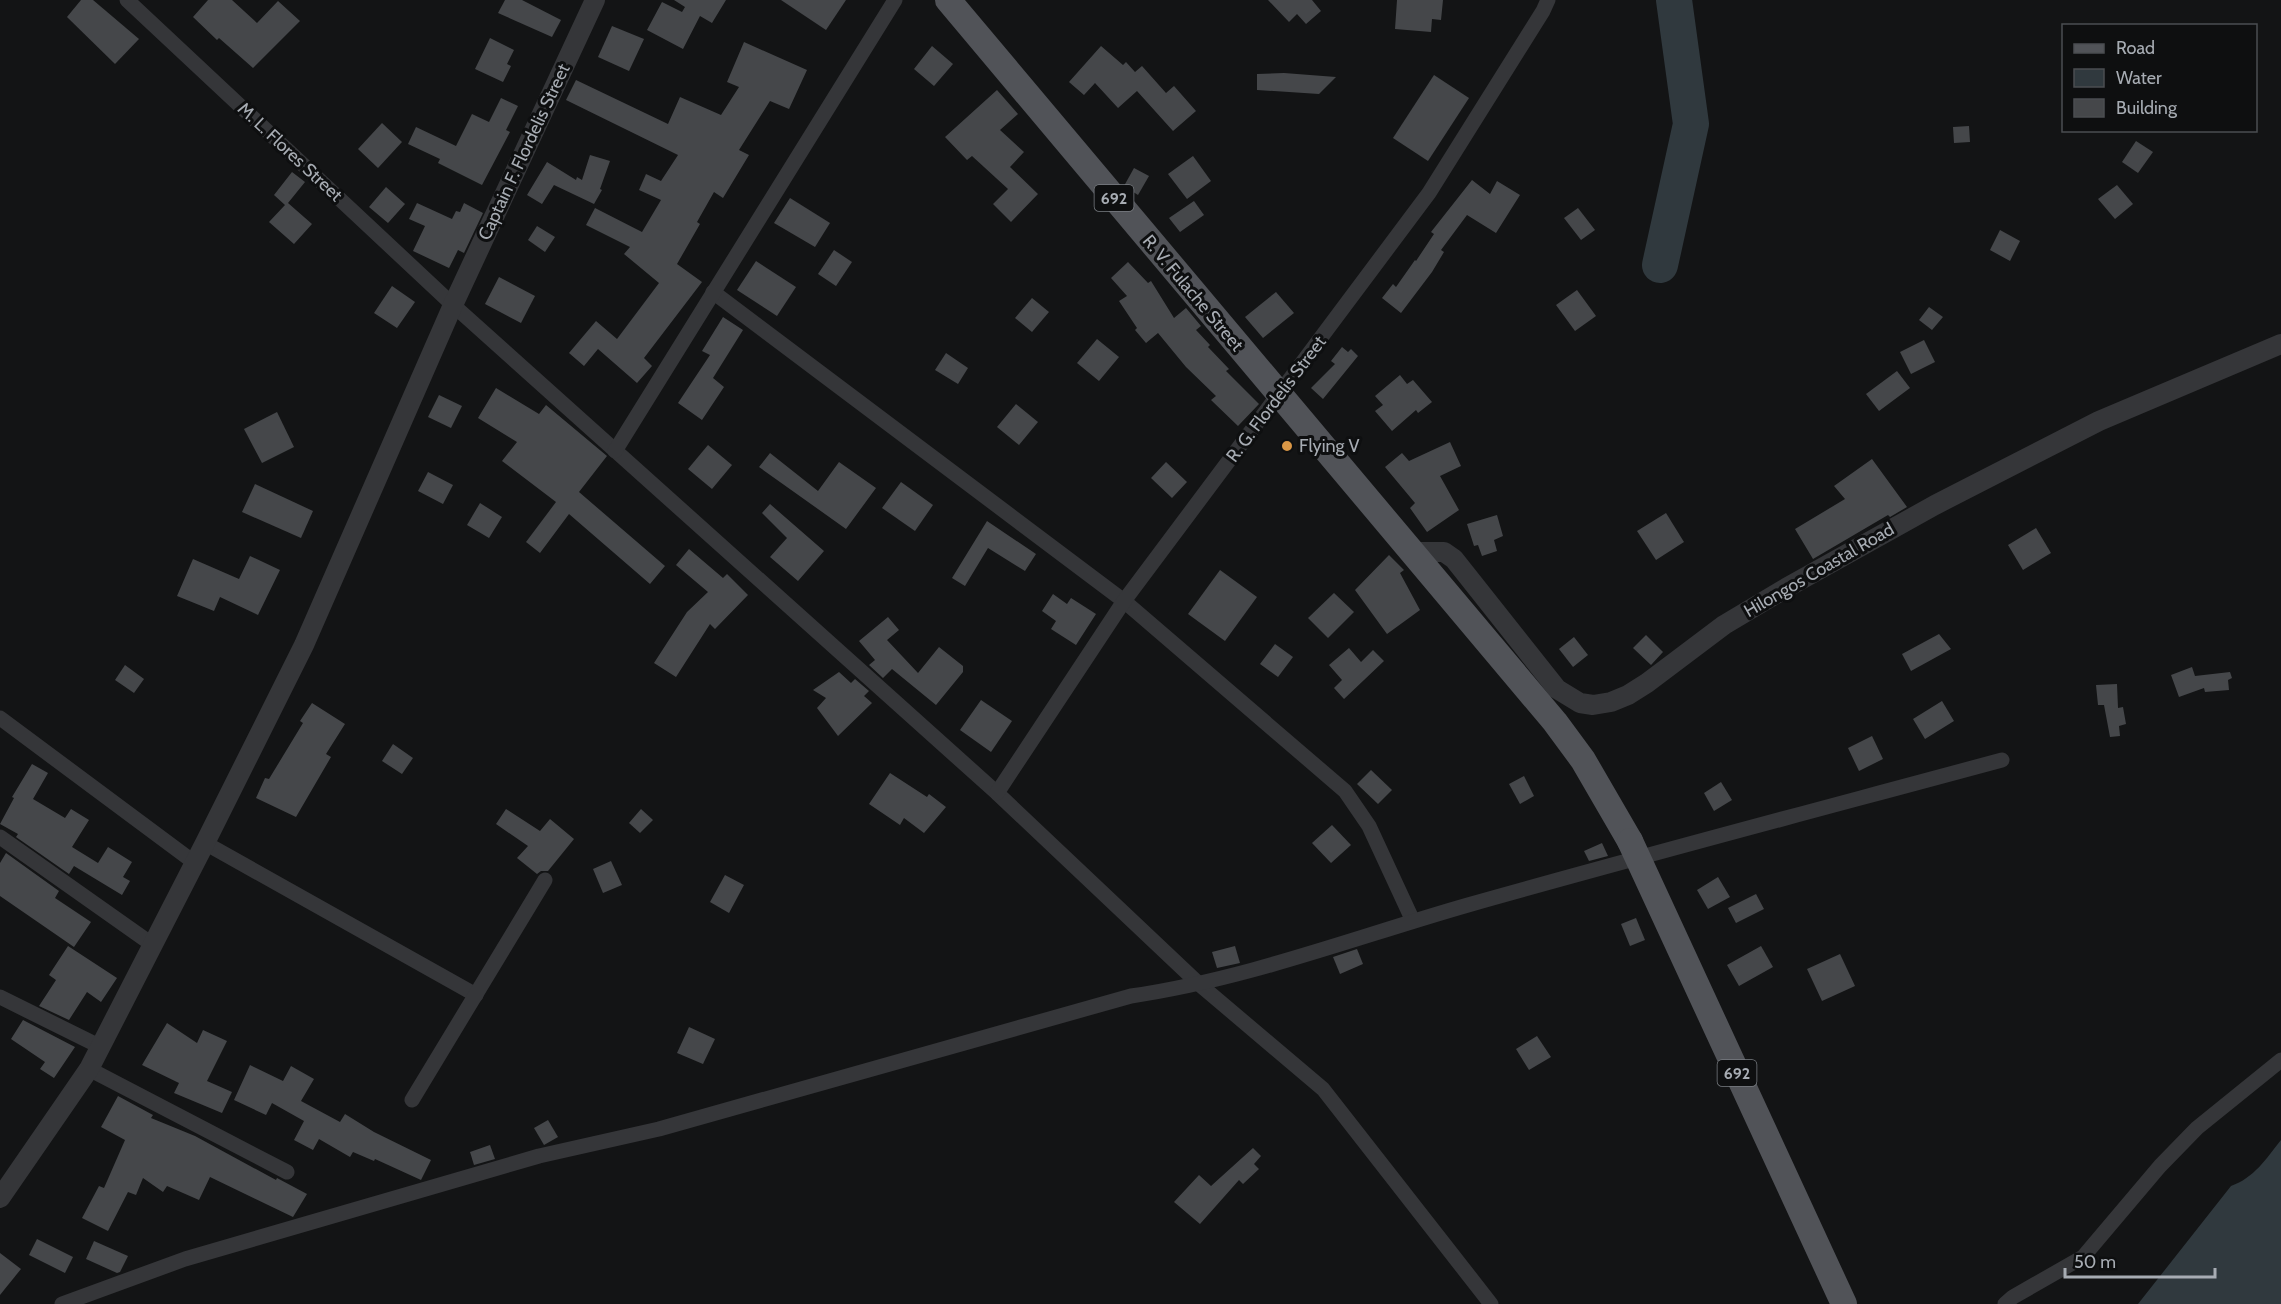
<svg xmlns="http://www.w3.org/2000/svg" width="2281" height="1304" font-family="Cabin,sans-serif">
  <style>
    .water { fill: #30393e }
    .lines { fill: none; stroke-linecap: round; stroke-linejoin: round }
    .river { stroke: #30393e; stroke-width: 36 }
    .building { fill: #45474a }
    .minor { stroke: #353639; stroke-width: 15 }
    .tertiary { stroke: #353639; stroke-width: 20 }
    .primary { stroke: #515358; stroke-width: 26 }
    .primary-bridge { stroke: #515358; stroke-width: 26 }
    .poi-dot { fill: #da9746; stroke: #0e0f10; stroke-width: 2 }
    .labels { text-anchor: middle; dominant-baseline: central; stroke-width: 6; stroke-linejoin: round; paint-order: stroke }
    .shield { fill: #0e0f10; stroke: #797d82; stroke-width: 1.5 }
    .shield-label { font-size: 16px; font-weight: bold; fill: #a7acb3 }
    .street-label { font-size: 18px; fill: #a7acb3; stroke: #0e0f10 }
    .poi-label { font-size: 18px; fill: #a7acb3; stroke: #0e0f10; text-anchor: start }
  </style>
  <rect width="100%" height="100%" fill="#131415"/>
  <path class="water" d="M2281,1140V1304H2138L2231,1186C2254,1178 2266,1159 2281,1140Z"/>
  <g class="lines">
    <polyline class="river" points="1660,265 1691,124 1674,0"/>
  </g>
  <g class="building">
    <polygon points="81,0 93,0 139,39 115,64 67,17"/>
    <polygon points="208,0 232,0 257,23 278,1 300,21 253,68 219,38 217,40 193,17"/>
    <polygon points="505,0 522,0 561,20 552,37 498,13"/>
    <polygon points="674,0 726,0 712,23 700,16 683,49 647,30 662,2 682,12 685,7"/>
    <polygon points="781,0 846,0 826,30"/>
    <polygon points="1268,0 1312,0 1321,11 1306,24 1297,14 1289,22"/>
    <polygon points="1397,0 1443,0 1441,20 1432,19 1431,32 1395,29"/>
    <polygon points="612,26 644,39 629,71 598,57"/>
    <polygon points="490,38 514,50 507,64 511,66 503,82 475,69"/>
    <polygon points="744,42 807,70 789,109 770,101 739,150 749,155 723,198 714,192 697,222 700,224 677,264 702,282 644,358 652,366 637,383 598,349 584,366 569,353 596,321 617,339 659,283 624,254 630,247 586,225 595,208 642,232 661,200 639,190 646,174 661,181 678,155 566,100 576,80 668,124 680,97 721,115 739,87 727,82"/>
    <polygon points="932,46 953,64 934,86 914,69"/>
    <polygon points="1101,46 1123,65 1126,62 1135,72 1142,66 1166,93 1174,86 1196,111 1173,131 1137,91 1118,108 1095,83 1084,95 1069,82"/>
    <polygon points="1284,73 1336,77 1319,94 1257,90 1257,74"/>
    <polygon points="1434,75 1469,98 1428,161 1393,138"/>
    <polygon points="997,90 1018,114 1000,130 1024,152 1010,167 1038,194 1011,222 993,204 1008,189 972,156 967,160 945,137"/>
    <polygon points="501,98 518,106 506,130 510,132 482,185 438,163 440,159 408,144 416,127 456,146 472,114 489,122"/>
    <polygon points="382,123 402,142 378,168 358,149"/>
    <polygon points="1969,126 1970,142 1954,143 1953,127"/>
    <polygon points="2136,141 2153,152 2138,173 2122,162"/>
    <polygon points="590,155 610,161 600,189 602,190 594,204 554,185 542,204 527,195 547,162 576,180 577,177 582,180"/>
    <polygon points="1193,156 1211,181 1187,199 1168,174"/>
    <polygon points="1134,168 1149,176 1138,195 1124,186"/>
    <polygon points="292,172 305,182 288,203 312,224 294,244 269,222 285,205 274,195"/>
    <polygon points="1472,180 1490,194 1497,181 1520,195 1496,233 1467,215 1441,250 1444,252 1432,272 1401,313 1382,298 1393,284 1396,287 1415,260 1416,261 1434,234 1431,232"/>
    <polygon points="2117,185 2133,204 2115,219 2098,199"/>
    <polygon points="386,187 405,204 388,223 369,207"/>
    <polygon points="790,198 830,223 815,247 774,223"/>
    <polygon points="1194,201 1204,215 1180,232 1169,218"/>
    <polygon points="417,203 452,219 456,211 460,212 464,203 483,213 464,253 458,250 449,268 413,251 425,226 409,219"/>
    <polygon points="1578,208 1595,230 1581,240 1564,218"/>
    <polygon points="537,226 555,237 545,252 528,240"/>
    <polygon points="2000,230 2020,241 2010,261 1990,250"/>
    <polygon points="834,250 852,262 836,286 818,274"/>
    <polygon points="756,261 796,287 777,316 737,290"/>
    <polygon points="1128,262 1148,283 1151,281 1174,318 1186,308 1201,326 1196,330 1210,345 1208,347 1229,369 1226,371 1259,404 1238,426 1211,400 1216,396 1186,367 1158,333 1146,343 1135,330 1137,328 1119,301 1127,296 1111,278"/>
    <polygon points="499,277 535,296 521,323 485,304"/>
    <polygon points="392,286 415,302 397,328 374,313"/>
    <polygon points="1577,290 1596,316 1575,331 1556,305"/>
    <polygon points="1276,292 1294,313 1263,338 1245,317"/>
    <polygon points="1032,298 1049,312 1032,332 1015,318"/>
    <polygon points="1929,307 1943,317 1932,330 1919,320"/>
    <polygon points="723,317 743,330 713,378 724,387 702,420 678,403 710,355 702,351"/>
    <polygon points="1097,339 1119,357 1099,381 1077,363"/>
    <polygon points="1924,340 1935,362 1911,374 1900,352"/>
    <polygon points="1342,347 1348,352 1351,349 1358,356 1323,399 1311,388 1335,364 1331,361"/>
    <polygon points="946,353 968,368 958,384 935,370"/>
    <polygon points="1897,371 1910,388 1879,411 1866,394"/>
    <polygon points="1400,375 1407,384 1413,380 1432,402 1418,413 1416,410 1392,431 1375,411 1383,405 1375,396"/>
    <polygon points="496,388 539,414 546,405 607,456 579,492 665,566 650,584 569,514 540,553 526,542 556,502 502,461 517,442 478,418"/>
    <polygon points="439,395 462,406 451,428 428,417"/>
    <polygon points="1016,404 1038,422 1019,445 997,427"/>
    <polygon points="277,412 294,447 262,463 244,429"/>
    <polygon points="1450,442 1461,466 1440,476 1459,510 1427,532 1410,508 1415,503 1385,467 1402,453 1409,461"/>
    <polygon points="708,445 732,465 712,489 688,469"/>
    <polygon points="770,453 818,491 839,462 876,488 846,529 759,467"/>
    <polygon points="1872,459 1907,507 1890,517 1888,515 1813,559 1795,529 1845,499 1834,486"/>
    <polygon points="1166,462 1187,482 1172,498 1151,478"/>
    <polygon points="428,472 453,485 443,504 418,491"/>
    <polygon points="901,482 933,505 915,531 882,508"/>
    <polygon points="255,484 313,511 301,538 242,512"/>
    <polygon points="480,503 502,517 489,538 467,525"/>
    <polygon points="770,504 824,551 798,581 770,557 787,538 762,513"/>
    <polygon points="1666,513 1684,542 1656,560 1637,531"/>
    <polygon points="1497,515 1503,536 1494,540 1497,551 1482,556 1478,545 1474,546 1467,524"/>
    <polygon points="987,521 1036,554 1025,571 988,548 965,586 952,578"/>
    <polygon points="2036,528 2051,553 2023,570 2008,545"/>
    <polygon points="689,549 723,578 727,574 748,595 715,629 710,624 676,677 654,663 687,612 708,592 676,565"/>
    <polygon points="1389,555 1404,570 1400,573 1420,610 1387,634 1355,590"/>
    <polygon points="250,556 280,570 258,615 220,597 214,611 177,596 193,559 239,579"/>
    <polygon points="1220,570 1257,597 1225,641 1188,614"/>
    <polygon points="1334,593 1354,612 1328,638 1308,618"/>
    <polygon points="1053,594 1067,604 1071,598 1096,614 1076,645 1051,629 1056,621 1042,611"/>
    <polygon points="888,617 899,630 887,640 918,673 939,647 963,666 963,672 936,705 892,669 883,678 869,665 875,660 859,641"/>
    <polygon points="1939,634 1951,649 1911,671 1902,654"/>
    <polygon points="1646,635 1663,652 1651,665 1633,648"/>
    <polygon points="1574,637 1588,655 1573,667 1559,649"/>
    <polygon points="1275,644 1293,657 1278,677 1260,664"/>
    <polygon points="1349,648 1361,662 1373,650 1384,661 1344,699 1334,688 1342,680 1329,665"/>
    <polygon points="125,665 144,679 134,693 115,680"/>
    <polygon points="2192,667 2195,676 2230,672 2232,678 2228,680 2229,690 2205,692 2204,688 2179,697 2171,675"/>
    <polygon points="839,672 851,683 855,679 869,691 864,696 872,703 838,736 817,708 826,698 813,690"/>
    <polygon points="2117,684 2118,708 2123,707 2126,724 2119,726 2120,736 2110,737 2104,705 2098,705 2096,685"/>
    <polygon points="981,700 1012,721 991,752 960,730"/>
    <polygon points="1942,701 1954,721 1925,739 1913,719"/>
    <polygon points="312,703 345,724 326,754 331,757 296,817 256,798 265,778 269,779 303,723 300,721"/>
    <polygon points="1872,736 1883,759 1859,771 1848,748"/>
    <polygon points="393,744 413,758 402,774 382,761"/>
    <polygon points="32,764 48,773 33,799 65,818 71,809 89,820 72,847 98,863 108,847 132,862 123,877 130,881 122,895 74,866 69,874 16,837 18,834 0,824 14,798 12,797"/>
    <polygon points="1371,770 1392,790 1378,804 1357,784"/>
    <polygon points="890,773 927,797 929,794 946,807 924,833 904,818 900,825 869,804"/>
    <polygon points="1524,776 1534,796 1520,804 1509,784"/>
    <polygon points="1721,782 1732,800 1714,811 1704,793"/>
    <polygon points="506,809 540,831 550,819 574,839 548,871 541,871 537,874 517,858 528,846 496,824"/>
    <polygon points="641,809 653,820 640,833 629,823"/>
    <polygon points="1332,825 1351,845 1331,863 1312,843"/>
    <polygon points="1602,843 1608,856 1589,861 1584,851"/>
    <polygon points="6,853 59,891 55,898 91,922 74,947 0,896 0,863"/>
    <polygon points="611,861 622,885 603,893 593,869"/>
    <polygon points="725,875 744,885 729,913 710,902"/>
    <polygon points="1718,877 1730,897 1708,909 1697,890"/>
    <polygon points="1756,894 1764,909 1736,923 1728,908"/>
    <polygon points="1636,918 1645,940 1630,946 1621,924"/>
    <polygon points="68,946 117,978 101,1002 87,992 69,1020 39,1006 56,980 49,975"/>
    <polygon points="1235,946 1240,963 1217,968 1212,952"/>
    <polygon points="1761,946 1773,967 1739,986 1727,965"/>
    <polygon points="1357,949 1363,964 1340,974 1333,957"/>
    <polygon points="1840,954 1855,986 1822,1001 1807,969"/>
    <polygon points="23,1020 75,1047 54,1078 40,1069 45,1062 11,1039"/>
    <polygon points="167,1023 197,1043 203,1030 227,1041 207,1081 232,1092 222,1113 174,1093 179,1083 142,1065"/>
    <polygon points="689,1027 715,1039 703,1064 677,1053"/>
    <polygon points="1537,1036 1551,1057 1529,1070 1516,1049"/>
    <polygon points="250,1065 283,1081 291,1066 314,1079 301,1101 340,1122 345,1114 374,1132 431,1160 421,1180 375,1159 374,1161 353,1152 350,1157 319,1139 313,1150 294,1140 304,1121 272,1103 266,1115 234,1100"/>
    <polygon points="118,1096 153,1115 151,1118 195,1136 276,1180 277,1178 307,1194 293,1217 210,1177 199,1200 167,1186 163,1192 143,1178 136,1195 128,1192 108,1231 82,1218 99,1186 104,1188 125,1140 101,1127"/>
    <polygon points="548,1120 558,1137 544,1145 534,1128"/>
    <polygon points="490,1145 495,1159 474,1165 470,1152"/>
    <polygon points="1253,1148 1261,1156 1254,1164 1259,1169 1243,1184 1239,1180 1200,1224 1174,1202 1199,1175 1211,1186"/>
    <polygon points="37,1239 73,1257 65,1273 29,1255"/>
    <polygon points="94,1241 128,1256 120,1272 117,1273 86,1259"/>
    <polygon points="0,1253 21,1269 0,1295"/>
  </g>
  <g class="lines">
    <g class="minor">
      <polyline points="127,0 453,305 997,793 1199,984 1323,1089 1491,1304"/>
      <polyline points="713,292 1124,601 1345,791 1369,826 1413,921"/>
      <polyline points="615,451 895,0"/>
      <polyline points="0,718 195,863"/>
      <polyline points="997,793 1124,601 1429,193 1543,11 1548,0"/>
      <polyline points="0,837 153,945"/>
      <polyline points="205,843 476,995"/>
      <polyline points="0,997 101,1047"/>
      <polyline points="89,1069 287,1172"/>
      <polyline points="412,1100 545,880"/>
      <path d="M62,1304L185,1259L539,1156L659,1129L1131,996C1247,979 1356,937 1468,905C1645,855 1824,808 2002,760"/>
      <polyline points="2005,1304 2013,1297 2083,1257 2160,1166 2197,1128 2281,1060"/>
    </g>
    <g class="tertiary">
      <polyline points="1412,552 1444,552 1454,559 1557,689 1580,703 1593,705 1611,702 1628,695 1647,683 1724,625 1786,588 1935,505 2099,421 2281,344"/>
      <polyline points="0,1198 89,1069 205,843 304,645 453,305 595,0"/>
    </g>
    <polyline class="primary" points="948,0 1555,722 1583,760 1630,841"/>
    <polyline class="primary-bridge" points="1630,841 1844,1304"/>
  </g>
  <circle class="poi-dot" cx="1287" cy="446" r="6"/>
  <g class="labels">
    <g class="shield">
      <rect x="1094.5" y="185" width="39" height="26" rx="4.5"/>
      <rect x="1717.5" y="1060" width="39" height="26" rx="4.5"/>
    </g>
    <g class="shield-label">
      <text x="1114" y="198">692</text>
      <text x="1737" y="1073">692</text>
    </g>
    <g class="street-label">
      <text transform="translate(290 152) rotate(43)">M. L. Flores Street</text>
      <text transform="translate(524 152) rotate(-65)">Captain F. Flordelis Street</text>
      <text transform="translate(1193 293) rotate(50)">R. V. Fulache Street</text>
      <text transform="translate(1276 399) rotate(-53)">R. G. Flordelis Street</text>
      <text transform="translate(1819 570) rotate(-30)">Hilongos Coastal Road</text>
    </g>
    <g class="poi-label">
      <text x="1299" y="446">Flying V</text>
    </g>
  </g>
  <rect x="2062" y="24" width="195" height="108" fill="#0e0f10" stroke="#4b4e51" stroke-width="1.5"/>
  <rect x="2074" y="44" width="30" height="9" fill="#515358" stroke="#4b4e51" stroke-width="1.5"/>
  <text x="2116" y="54" font-size="18" fill="#a7acb3">Road</text>
  <rect x="2074" y="69" width="30" height="18" fill="#30393e" stroke="#4b4e51" stroke-width="1.5"/>
  <text x="2116" y="84" font-size="18" fill="#a7acb3">Water</text>
  <rect x="2074" y="99" width="30" height="18" fill="#45474a" stroke="#4b4e51" stroke-width="1.5"/>
  <text x="2116" y="114" font-size="18" fill="#a7acb3">Building</text>
  <path d="M2065 1268v9h150v-9" fill="none" stroke="#a7acb3" stroke-width="3"/>
  <text x="2074" y="1268" font-size="18" fill="#a7acb3" stroke="#0e0f10" stroke-width="4.5" paint-order="stroke">50 m</text>
</svg>
